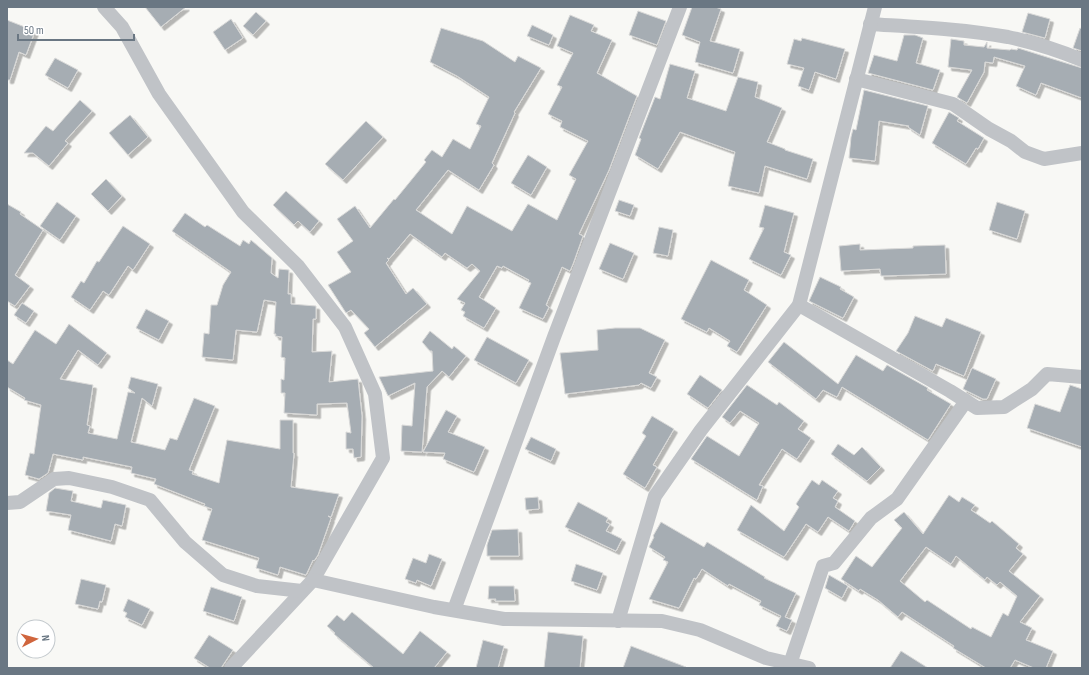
<svg xmlns="http://www.w3.org/2000/svg" width="1089" height="675" font-family="'Sofia Sans Condensed',sans-serif">
  <style>
    .building { fill: #a6adb3; stroke: #d9d9d8; fill-rule: evenodd; filter: url(#shadow) }
    .lines { fill: none; stroke-linecap: round; stroke-linejoin: round }
    .minor { stroke: #c0c3c7; stroke-width: 14 }
  </style>
  <defs>
    <filter id="shadow"><feDropShadow dx="3.5" dy="3.5" stdDeviation="0" flood-color="#0004"/></filter>
  </defs>
  <rect width="100%" height="100%" fill="#f8f8f5"/>
  <g class="building">
    <polygon points="145,7 186,7 161,27"/>
    <polygon points="692,7 715,7 721,9 710,41 740,49 733,73 695,62 700,42 682,35"/>
    <polygon points="638,11 666,21 657,45 629,35"/>
    <polygon points="256,12 266,21 253,35 243,26"/>
    <polygon points="1028,13 1050,19 1045,38 1022,32"/>
    <polygon points="570,15 594,25 591,31 612,40 597,73 637,96 609,170 579,234 583,236 573,264 570,271 562,267 546,305 549,307 543,319 519,308 531,283 528,282 529,280 503,266 502,268 497,266 479,297 496,308 484,328 463,316 465,312 461,310 465,303 457,299 480,271 472,264 467,268 445,253 442,257 410,234 389,259 387,258 389,260 386,263 406,294 413,288 427,304 375,347 364,333 369,329 351,310 346,313 328,285 351,272 337,252 353,241 337,219 355,206 370,228 394,199 395,200 426,162 424,160 432,150 442,157 453,139 470,149 481,126 476,124 489,97 457,76 430,62 441,28 483,41 515,62 518,56 541,68 514,112 515,113 492,163 494,165 479,190 448,170 416,210 452,234 467,206 512,231 528,204 557,220 576,179 569,175 588,141 560,127 562,121 548,114 562,87 557,85 573,53 557,46"/>
    <polygon points="231,19 243,38 225,50 213,32"/>
    <polygon points="7,20 35,31 26,55 19,52 10,80 7,80"/>
    <polygon points="532,25 553,35 549,45 527,36"/>
    <polygon points="1080,28 1082,29 1082,51 1073,48"/>
    <polygon points="904,35 915,35 923,38 916,63 940,70 933,90 868,73 874,55 897,61"/>
    <polygon points="802,38 845,49 836,79 815,72 809,90 798,86 804,68 787,64 794,39 801,41"/>
    <polygon points="951,39 964,41 964,45 984,47 987,42 987,48 1010,50 1011,49 1017,50 1018,48 1082,68 1082,98 1041,83 1036,95 1016,86 1025,66 994,57 993,63 985,62 984,72 967,103 957,97 972,70 948,67"/>
    <polygon points="55,58 78,70 68,88 45,75"/>
    <polygon points="670,64 695,71 687,98 726,111 738,77 758,82 755,97 782,108 767,142 785,149 785,150 813,159 807,179 765,166 759,193 728,186 735,152 680,132 658,169 635,155 641,139 639,138 655,97 660,99"/>
    <polygon points="864,90 928,106 920,135 908,127 909,126 879,121 875,161 849,158 851,137 853,129 856,130"/>
    <polygon points="80,100 92,111 65,141 68,143 49,166 33,153 24,153 46,126 53,131"/>
    <polygon points="949,112 959,118 957,121 984,138 978,149 976,148 966,164 932,143"/>
    <polygon points="130,115 148,137 128,155 109,133"/>
    <polygon points="366,121 383,137 343,180 325,164"/>
    <polygon points="528,155 547,167 531,195 511,183"/>
    <polygon points="106,179 122,196 108,211 91,194"/>
    <polygon points="286,191 319,221 310,232 298,221 294,225 273,205"/>
    <polygon points="619,200 634,205 630,216 615,211"/>
    <polygon points="57,202 76,216 60,240 40,226"/>
    <polygon points="997,202 1025,211 1017,239 989,230"/>
    <polygon points="7,204 21,212 20,214 43,230 15,275 30,286 15,306 7,301"/>
    <polygon points="765,205 794,213 784,252 791,255 781,275 749,259 764,228 759,227"/>
    <polygon points="185,213 205,227 207,225 240,246 243,240 249,244 251,240 272,258 271,273 278,278 279,269 289,270 288,294 291,294 291,304 316,306 316,319 313,319 312,352 332,351 329,382 358,379 362,416 361,457 354,458 353,449 346,449 346,432 351,433 347,403 317,404 317,415 284,413 285,393 281,393 281,379 284,380 285,358 281,357 282,337 275,336 276,334 274,334 276,302 264,300 257,332 236,330 233,360 202,357 204,333 209,334 211,305 217,305 223,285 231,272 172,231"/>
    <polygon points="123,226 150,244 133,270 128,266 109,295 103,291 90,310 71,297 81,281 84,283 97,261 99,262"/>
    <polygon points="659,227 673,230 668,256 653,253"/>
    <polygon points="610,243 634,253 623,279 599,269"/>
    <polygon points="860,244 860,250 913,248 913,246 945,245 946,274 881,276 880,269 841,271 839,246"/>
    <polygon points="711,260 749,280 744,290 767,305 737,352 727,346 730,341 709,328 707,332 681,319"/>
    <polygon points="820,277 841,287 840,289 854,297 843,318 809,301"/>
    <polygon points="22,303 34,311 26,323 14,315"/>
    <polygon points="146,309 169,321 159,340 136,328"/>
    <polygon points="915,316 942,327 946,318 981,332 964,376 936,364 933,371 896,351 908,333"/>
    <polygon points="69,324 107,353 98,365 78,350 60,379 93,385 87,425 90,426 88,433 117,439 128,392 135,393 128,388 131,377 158,384 152,406 142,398 131,442 165,450 170,438 177,440 194,398 215,406 189,470 193,471 192,474 219,483 227,440 280,449 280,420 293,420 293,453 294,453 291,487 339,494 331,517 328,516 331,518 318,555 314,561 313,560 306,575 280,567 278,575 256,568 259,558 202,540 212,509 204,506 205,504 154,484 156,479 131,473 132,467 83,457 83,460 53,454 48,473 39,479 25,475 30,453 34,454 41,405 24,400 25,398 7,387 7,360 13,364 35,330 56,344"/>
    <polygon points="615,328 640,328 665,340 649,373 657,377 651,388 641,383 639,385 565,394 560,353 598,350 597,330"/>
    <polygon points="430,331 452,349 454,346 466,356 449,377 442,371 427,387 422,452 401,451 402,425 412,426 415,383 388,396 379,377 433,371 432,351 430,351 422,342"/>
    <polygon points="487,337 529,360 516,383 474,360"/>
    <polygon points="784,342 838,384 856,355 883,371 887,365 928,388 927,390 951,404 928,440 842,387 837,397 823,390 816,399 768,362"/>
    <polygon points="972,368 996,379 987,399 983,399 963,389"/>
    <polygon points="700,375 722,390 708,408 687,394"/>
    <polygon points="747,385 777,405 779,402 804,421 798,429 811,438 797,459 782,449 759,485 763,486 757,500 691,459 707,436 739,456 759,423 740,411 730,423 722,417"/>
    <polygon points="1070,385 1082,389 1082,447 1027,428 1035,404 1060,412"/>
    <polygon points="446,410 457,416 448,432 485,447 474,472 443,459 445,453 423,452"/>
    <polygon points="652,416 674,429 653,465 657,467 645,488 623,474 646,436 642,433"/>
    <polygon points="531,437 556,449 551,461 525,449"/>
    <polygon points="838,444 854,455 862,447 881,467 867,481 831,454"/>
    <polygon points="812,480 819,485 822,480 838,491 833,498 838,501 835,507 855,521 849,531 828,517 818,532 806,524 784,557 737,530 751,505 784,531 799,507 796,504"/>
    <polygon points="55,488 73,491 71,501 101,508 103,500 126,505 122,526 115,524 111,541 68,530 71,515 46,511 49,493"/>
    <path d="M949,495L959,502L962,497L975,505L971,510L990,523L992,521L1019,544L1016,548L1023,554L1009,571L1040,596L1020,622L1032,628L1026,640L1053,651L1046,668H1034L1015,660L1010,668H986L953,648L954,646L902,612L898,617L878,600L860,589L859,591L841,579L856,556L872,567L902,528L894,520L904,512L923,534ZM926,547L951,564L956,556L985,580L987,577L997,585L1000,582L1017,596L1008,616L1003,613L991,637L972,627L971,629L927,600L925,602L900,581Z"/>
    <polygon points="538,497 539,509 526,510 525,498"/>
    <polygon points="578,502 608,518 606,522 610,524 606,531 622,539 616,551 565,527"/>
    <polygon points="661,522 704,547 707,542 765,577 764,578 796,593 785,617 792,620 787,631 776,626 781,616 759,605 761,601 729,584 728,586 702,569 696,579 694,578 679,608 649,599 668,562 663,560 665,557 649,547 654,537 653,536"/>
    <polygon points="518,529 519,556 487,556 487,545 492,530"/>
    <polygon points="429,554 442,559 431,586 417,580 416,583 405,579 413,558 426,563"/>
    <polygon points="576,564 603,573 597,590 571,581"/>
    <polygon points="829,575 848,586 842,598 825,588"/>
    <polygon points="81,579 106,585 102,602 100,601 98,609 75,604"/>
    <polygon points="489,586 514,586 515,601 495,601 496,599 488,599"/>
    <polygon points="211,587 242,597 234,621 203,611"/>
    <polygon points="128,599 150,609 142,625 125,617 127,613 123,611"/>
    <polygon points="352,612 403,654 420,631 447,652 434,668 374,668 334,634 335,633 327,626 337,615 344,621"/>
    <polygon points="548,632 583,636 580,668 544,668"/>
    <polygon points="209,635 233,650 221,668 210,668 194,658"/>
    <polygon points="483,640 504,646 498,668 476,668"/>
    <polygon points="631,646 686,667 686,668 623,668"/>
    <polygon points="901,651 928,668 890,668"/>
  </g>
  <g class="lines">
    <g class="minor">
      <polyline points="104,7 122,27 159,94 243,212 298,266 345,327 375,394 383,458 313,580 231,668"/>
      <path d="M870,24C916,27 963,29 1008,37C1032,42 1060,51 1082,60"/>
      <polyline points="856,79 953,104 989,129 1011,141 1025,152 1044,159 1082,153"/>
      <polyline points="799,305 950,391 977,408 1004,407 1032,389 1047,374 1082,377"/>
      <polyline points="7,503 20,502 54,479 69,478 112,487 150,500 185,542 223,575 257,586 302,591"/>
      <polyline points="313,580 434,607 504,619 662,621 700,630 766,658 809,668"/>
      <polyline points="454,610 554,337 680,7"/>
      <polyline points="618,621 655,496 701,430 799,305 875,7"/>
      <polyline points="790,664 823,566 834,563 871,518 897,499 966,401"/>
    </g>
  </g>
  <rect width="1089" height="675" fill="none" stroke="#6a7783" stroke-width="16"/>
  <g transform="translate(36 639) rotate(84)"><circle r="19" fill="#ffffff" stroke="#c3c9cd"/>
  <path d="M0-3L7 15L0 10L-7 15Z" fill="#d0653d"/>
  <text y="-6" font-size="11" font-weight="bold" text-anchor="middle" fill="#6a7783">N</text>
  </g>
  <path d="M18 34v6h116v-6" fill="none" stroke="#6a7783" stroke-width="2"/>
  <text x="24" y="34" font-size="12" fill="#6a7783" stroke="#ffffff" stroke-width="3" paint-order="stroke">50 m</text>
</svg>
